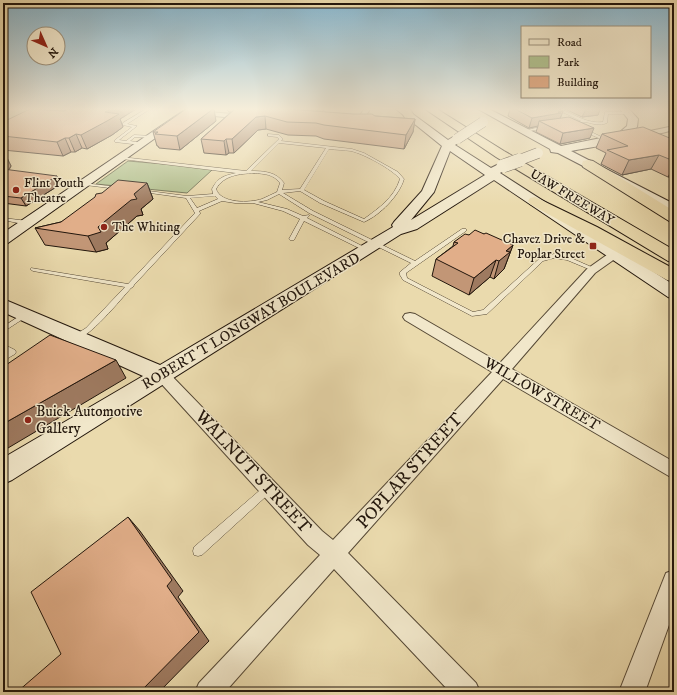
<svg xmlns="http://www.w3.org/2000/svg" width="677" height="695" font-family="'IM FELL DW Pica',serif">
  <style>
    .green { fill: #b1c18f; stroke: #6a6c4e }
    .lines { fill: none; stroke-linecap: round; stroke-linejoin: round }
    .lane-casing { stroke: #544734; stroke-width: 1 }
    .street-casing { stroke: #544734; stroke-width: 2 }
    .secondary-casing { stroke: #22160c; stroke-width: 2 }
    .highway-casing { stroke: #22160c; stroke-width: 2 }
    .lane { fill: #f1e7ca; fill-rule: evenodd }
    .street { fill: #f1e7ca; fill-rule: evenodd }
    .secondary { fill: #f1e7ca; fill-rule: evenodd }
    .highway { fill: #eadaad; fill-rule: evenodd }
    .secondary-bridge-far1-casing { stroke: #22160c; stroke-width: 11; stroke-linecap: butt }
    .secondary-bridge-casing { stroke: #22160c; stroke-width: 14; stroke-linecap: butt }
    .secondary-bridge-far1 { stroke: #f1e7ca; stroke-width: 10 }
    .secondary-bridge { stroke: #f1e7ca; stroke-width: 13 }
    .wall { fill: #c29676; stroke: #22160c }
    .shaded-wall { fill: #9e7a60; stroke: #22160c }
    .building { fill: #e1ae89; stroke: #22160c }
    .poi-dot { fill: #8f2418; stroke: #f1e7ca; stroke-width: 1.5 }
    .labels { text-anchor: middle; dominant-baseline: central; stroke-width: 3; stroke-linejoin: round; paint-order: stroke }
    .far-poi-label { font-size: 13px; fill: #22160c; stroke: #f1e7ca; text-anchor: start }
    .far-street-label { font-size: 13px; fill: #22160c; stroke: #f1e7ca }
    .street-label { font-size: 15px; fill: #22160c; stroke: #f1e7ca }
    .poi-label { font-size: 15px; fill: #22160c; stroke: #f1e7ca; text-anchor: start }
    .near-street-label { font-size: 18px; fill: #22160c; stroke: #f1e7ca }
  </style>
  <rect width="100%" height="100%" fill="#eadaad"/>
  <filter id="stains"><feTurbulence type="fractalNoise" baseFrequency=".005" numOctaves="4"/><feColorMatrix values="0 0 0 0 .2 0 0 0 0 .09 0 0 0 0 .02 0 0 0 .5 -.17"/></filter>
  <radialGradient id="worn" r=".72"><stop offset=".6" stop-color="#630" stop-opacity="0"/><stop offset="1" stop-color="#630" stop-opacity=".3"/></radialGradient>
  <g class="green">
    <polygon points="3,109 62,109 3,137"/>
    <polygon points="128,161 210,168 212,170 187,193 96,184"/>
  </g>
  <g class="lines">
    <g class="lane-casing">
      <g id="lane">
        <polygon points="146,109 150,109 127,124 137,126 119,140 126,141 134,135 153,136 154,138 135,137 130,141 142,143 142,145 141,145 115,142 115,140 132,127 123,125 123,123"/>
        <path d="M556,109H561C575,115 588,124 603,122L605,112H629L631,113L629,114H608L607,123C599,126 594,124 586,122C582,122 576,123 572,124L571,122L581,121Z"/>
        <polygon points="546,126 547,128 524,132 522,131"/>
        <polygon points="583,129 585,129 608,140 605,141 583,131"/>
        <path d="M268,134L279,135L283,139L281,141L352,149L364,153L398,172L404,179C399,196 380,215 364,222L320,203L300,191L283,193L313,211L415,261L462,229H466V231L406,273L407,278L473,312L483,310L539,259L554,254L571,258L596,269L593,271L591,270L567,260L554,258L543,261L487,314L472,316L403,280L400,275V272L411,263L309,213L279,194L267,200L258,202L287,209L303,216L309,215V216L307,218L370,250L367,252L365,251L304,221L294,240H290L289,239L300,219L283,211L253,203H235L222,201L199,211L200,213V214L134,285L133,287L131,288C122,298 87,341 75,339L74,337L75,335L86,328L125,287L33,271L30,269L31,268L128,284L195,213L186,198L143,192L141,191V190L187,196L213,194L212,189C218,177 224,176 236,173L122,159H121V157L246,171L279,139L277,137L268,136ZM279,143L326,148L300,189L282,190L284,183C276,172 265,171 251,171ZM329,149C337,150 344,150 351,151C364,154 392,169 400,179C394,198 379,208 364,219L324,201L304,190ZM254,173C265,174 273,174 280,183L277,192C272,194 267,197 262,199C250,203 221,204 216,189C224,175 239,174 254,173ZM215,196L218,199L197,208L190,198Z"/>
        <polygon points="83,183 118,187 120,188 118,189 85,185 83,185"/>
        <polygon points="3,218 28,221 31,223 28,225 3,220"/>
        <polygon points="24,313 28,313 29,315 3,332 3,327"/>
        <polygon points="3,344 15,350 16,352 15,354 3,361 3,354 7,352 3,350"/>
        <polygon points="269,484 272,485 274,488 272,491 202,555 198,556 194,555 193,551 194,547 266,485"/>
      </g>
    </g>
    <g class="street-casing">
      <g id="street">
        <polygon points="364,109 370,109 361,124 349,125 349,123 357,121"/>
        <polygon points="196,111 245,115 248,117 245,119 194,114 194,112"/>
        <path d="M674,126V130C661,133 643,139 631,131L635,129L650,131Z"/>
        <polygon points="615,251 619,252 621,254 619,256 595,273 512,369 674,462 674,479 503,379 348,553 476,683 480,692 450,692 334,569 225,692 195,692 199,683 320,555 308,545 157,379 155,375 157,371 162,369 167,371 322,531 333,540 492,372 405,320 403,317 405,314 410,313 415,314 500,363 587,269 611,252"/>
        <polygon points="674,570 674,611 645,692 619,692 666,573"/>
      </g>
    </g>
    <g class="secondary-casing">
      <g id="secondary">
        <polygon points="186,109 196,109 8,243 3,245 3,233"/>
        <path d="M396,109H406L448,140L453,137H461L462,139L455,145L491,168L499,164H507L509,166L500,173L674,285V299L668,297L494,180L417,229L401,234L12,480L3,484V458L143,376L3,312V299L160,365L393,227L392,225L394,222L422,191L442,146ZM450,151L485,175L411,220L434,192Z"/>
        <path d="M478,109H489L561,146L606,137L620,132L627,126L628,119L620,109H629L638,119L637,127C623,145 591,147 571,151L674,204V213L558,153L551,152L550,149Z"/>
      </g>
    </g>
    <g class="highway-casing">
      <g id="highway">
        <polygon points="400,109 410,109 414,116 409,119 405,118"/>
        <polygon points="425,109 437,109 504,151 674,250 674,262 668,261 496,157"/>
        <polygon points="588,160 593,161 674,211 674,223 669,221 583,167 582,164 583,161"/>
        <polygon points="535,197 597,227 674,269 674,282 667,280 530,204 528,201 530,198"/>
      </g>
    </g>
    <use href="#lane" class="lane"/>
    <use href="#street" class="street"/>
    <use href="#secondary" class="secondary"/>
    <use href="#highway" class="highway"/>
    <g class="secondary-bridge-far1-casing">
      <g id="secondary-bridge-far1">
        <polyline points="457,139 483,122"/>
        <polyline points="517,161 538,153"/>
      </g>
    </g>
    <g class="secondary-bridge-casing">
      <polyline id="secondary-bridge" points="503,166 520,160"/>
    </g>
    <use href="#secondary-bridge-far1" class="secondary-bridge-far1"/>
    <use href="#secondary-bridge" class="secondary-bridge"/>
  </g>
  <g class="wall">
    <polygon points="68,109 136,109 120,119 123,127 112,135 87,149 82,148 75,152 71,152 63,156 3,150 3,122 64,111"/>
    <polygon points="226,109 324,109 322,112 415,119 413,132 404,149 324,139 316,136 288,135 266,129 258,130 234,153 229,153 226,155 204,153 201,139 231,112 229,112"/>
    <polygon points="510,109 558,109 563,111 560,119 590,138 560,144 536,132 538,126 529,128 508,116"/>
    <polygon points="565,109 600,109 598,115 582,117"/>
    <polygon points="216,121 180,150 159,148 158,146 157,146 153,132"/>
    <polygon points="602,134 672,139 674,139 674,176 668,177 651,169 622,175 601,164 606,153 596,148"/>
    <polygon points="3,154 7,158 11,166 9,170 61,184 26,206 3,203"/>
    <polygon points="147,183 153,199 141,209 143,215 137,216 106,243 108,249 96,252 45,245 35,228 61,222"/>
    <polygon points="484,234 513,245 504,269 494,279 490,277 469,295 432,276 436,259 453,246 454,242 469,235"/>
  </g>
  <g class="shaded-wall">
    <polygon points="111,109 136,109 120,119 123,127 112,135 87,149 81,135 105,112"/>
    <polygon points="213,109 214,109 216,121 180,150 177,136"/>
    <polygon points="317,109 324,109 324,110 317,117"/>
    <polygon points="586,109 600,109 598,115 582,117"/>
    <polygon points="563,111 559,121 539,121 538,126 529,128 532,118"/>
    <polygon points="265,116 266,129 258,130 234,153 232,139 256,117"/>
    <polygon points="415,119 413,132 404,149 406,135"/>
    <polygon points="594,128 590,138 560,144 563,133"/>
    <polygon points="76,134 82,148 75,152 69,138"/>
    <polygon points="65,138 71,152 63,156 57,142"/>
    <polygon points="226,139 229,153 226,155 224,141"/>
    <polygon points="659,155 651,169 622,175 629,160"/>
    <polygon points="7,158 11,166 4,177 3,174 3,164"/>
    <polygon points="674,166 674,176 668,177"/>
    <polygon points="57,176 61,184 26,206 21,198"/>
    <polygon points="147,183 153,199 141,209 143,215 137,216 106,243 108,249 96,252 88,236 134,194"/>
    <polygon points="513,245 504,269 494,279 499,261 506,251"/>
    <polygon points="496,260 490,277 469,295 474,278"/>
    <polygon points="116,360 126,378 8,448 3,443 3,424"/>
    <polygon points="128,517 140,531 183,591 178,597 209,641 159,692 140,692 167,586"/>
  </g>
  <g class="building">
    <polygon points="30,109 64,111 68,109 111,109 105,112 119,114 107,121 81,135 76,134 69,138 65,138 57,142 3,136 3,128 6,126 3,126 3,122"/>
    <polygon points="186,109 213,109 177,136 155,134 158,132 153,132"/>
    <polygon points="235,109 288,109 353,114 372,114 375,116 415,119 406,135 324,125 316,123 287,122 265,116 256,117 232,139 226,139 224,141 201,139"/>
    <polygon points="515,109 558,109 563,111 558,112 561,113 532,118"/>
    <polygon points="569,117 594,128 563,133 539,121"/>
    <polygon points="643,127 672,139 674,139 674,161 659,155 629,160 607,150 628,146 602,134"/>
    <polygon points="3,154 7,158 3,164"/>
    <polygon points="3,169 57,176 21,198 3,196"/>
    <polygon points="118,180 147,183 134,194 137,199 131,200 98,227 101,232 88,236 35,228 61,222 95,197 96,194 102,193"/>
    <polygon points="475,230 484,234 486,233 513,245 506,251 510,252 499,261 496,260 474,278 436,259 458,243 454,242 465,234 469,235"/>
    <polygon points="50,335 116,360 3,424 3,367"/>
    <polygon points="128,517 172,580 167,586 199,632 140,692 17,692 61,654 31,592"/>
  </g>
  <linearGradient id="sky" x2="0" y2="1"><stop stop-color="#88b7cf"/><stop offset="0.53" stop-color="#f6eeda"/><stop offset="1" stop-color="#f6eeda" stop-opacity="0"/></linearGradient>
  <rect width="677" height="206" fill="url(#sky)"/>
  <g class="poi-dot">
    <circle cx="16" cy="190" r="4"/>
    <circle cx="104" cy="227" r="4"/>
    <rect x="589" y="242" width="8" height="8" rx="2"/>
    <circle cx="28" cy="420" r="4"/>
  </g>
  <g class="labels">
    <g class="far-poi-label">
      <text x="24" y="183">Flint Youth<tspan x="24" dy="15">Theatre</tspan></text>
      <text x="112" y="227">The Whiting</text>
      <text x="585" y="239" text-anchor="end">Chavez Drive &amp;<tspan x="585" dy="15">Poplar Street</tspan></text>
    </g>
    <g class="far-street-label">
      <text transform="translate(572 197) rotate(31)">UAW FREEWAY</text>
    </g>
    <g class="street-label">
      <text transform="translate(251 321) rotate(-31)">ROBERT T LONGWAY BOULEVARD</text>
      <text transform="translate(542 394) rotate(30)">WILLOW STREET</text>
    </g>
    <g class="poi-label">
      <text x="36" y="411">Buick Automotive<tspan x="36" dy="17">Gallery</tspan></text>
    </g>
    <g class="near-street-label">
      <text transform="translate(410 471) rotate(-48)">POPLAR STREET</text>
      <text transform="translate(253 472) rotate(47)">WALNUT STREET</text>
    </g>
  </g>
  <rect width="677" height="695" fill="none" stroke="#eadaad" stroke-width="16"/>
  <rect x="4" y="4" width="669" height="687" fill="none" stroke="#22160c" stroke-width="2"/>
  <rect x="8" y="8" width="661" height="679" fill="none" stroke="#22160c"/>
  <rect x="521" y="26" width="130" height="72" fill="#f1e7ca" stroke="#9e937e"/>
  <rect x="529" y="39" width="20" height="6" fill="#f1e7ca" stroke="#9e937e"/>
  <text x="557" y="46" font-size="12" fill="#22160c">Road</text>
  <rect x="529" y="56" width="20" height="12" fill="#b1c18f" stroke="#9e937e"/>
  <text x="557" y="66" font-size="12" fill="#22160c">Park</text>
  <rect x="529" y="76" width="20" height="12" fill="#e1ae89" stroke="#9e937e"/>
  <text x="557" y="86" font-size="12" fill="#22160c">Building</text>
  <g transform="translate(46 46) rotate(135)"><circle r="19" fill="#f1e7ca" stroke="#9e937e"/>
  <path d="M0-3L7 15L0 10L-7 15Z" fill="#8f2418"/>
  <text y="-6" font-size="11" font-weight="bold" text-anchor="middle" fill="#22160c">N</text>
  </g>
  <rect width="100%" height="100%" filter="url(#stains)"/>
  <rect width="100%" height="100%" fill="url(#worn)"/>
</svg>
